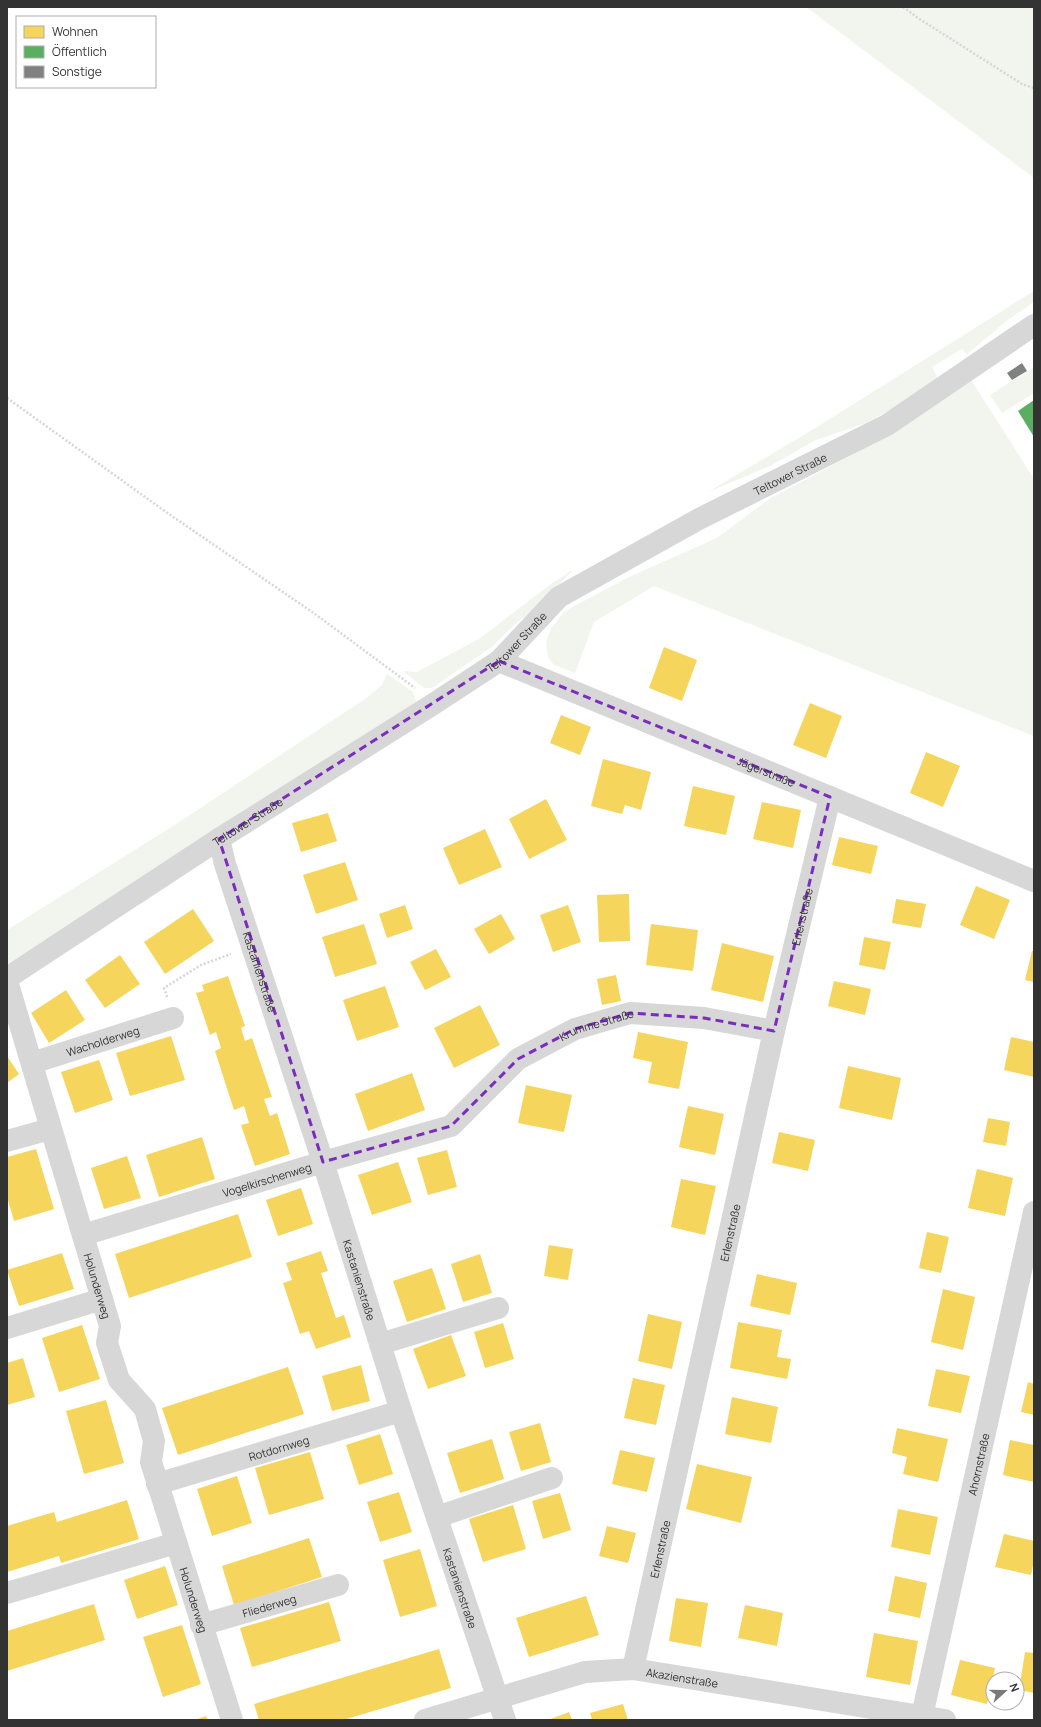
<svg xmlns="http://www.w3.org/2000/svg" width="1041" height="1727" font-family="Manrope,sans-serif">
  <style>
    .green { fill: #f1f5ed }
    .homes { fill: #f6d55c }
    .public { fill: #5aae61 }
    .building { fill: #818181 }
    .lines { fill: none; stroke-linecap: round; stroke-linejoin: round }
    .path { stroke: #d6d6d6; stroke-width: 2.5; stroke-dasharray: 2 2; stroke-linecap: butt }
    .minor { stroke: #d7d7d7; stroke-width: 22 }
    .marked { fill: none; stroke: #7b2cbf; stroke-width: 3; stroke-dasharray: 8 5; stroke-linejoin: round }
    .labels { text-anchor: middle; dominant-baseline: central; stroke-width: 4; stroke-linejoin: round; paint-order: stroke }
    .street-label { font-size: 11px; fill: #333; stroke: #fff }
  </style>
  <rect width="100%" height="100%" fill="#fff"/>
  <g class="green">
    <polygon points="806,7 1034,7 1034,178"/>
    <polygon points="1034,291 1034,302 1009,319 967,354 962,349 932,367 938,379 909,399 866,423 816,440 770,466 708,492 817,427"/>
    <polygon points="1034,367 1034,393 1002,413 990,395"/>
    <polygon points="971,380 1034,479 1034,736 654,586 594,622 575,673 554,665 548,657 546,642 551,629 565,611 629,577 717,538 769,499 852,455"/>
    <polygon points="574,569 535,609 515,624 493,646 432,688 424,688 403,671 417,672 479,639 551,584"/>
    <polygon points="387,674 413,692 416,701 414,707 7,964 7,930 181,821 365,699 382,685"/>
  </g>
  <g class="homes">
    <polygon points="664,647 697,660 682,701 649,688"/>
    <polygon points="810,703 842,716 826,758 793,745"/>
    <polygon points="561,715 591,727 580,755 550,743"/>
    <polygon points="926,752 960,766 943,807 910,793"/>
    <polygon points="603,759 651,772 641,810 625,805 622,814 591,806"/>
    <polygon points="693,786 735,796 726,835 684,826"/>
    <polygon points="546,799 567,840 529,859 509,819"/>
    <polygon points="762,802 801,810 793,848 753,839"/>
    <polygon points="328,813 337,841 301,852 292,823"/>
    <polygon points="485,829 502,867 459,885 443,848"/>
    <polygon points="839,837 878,846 871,874 832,865"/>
    <polygon points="345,862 358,900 316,914 303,875"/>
    <polygon points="976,886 1010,900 994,939 960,925"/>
    <polygon points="629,894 630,941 599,942 597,895"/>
    <polygon points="896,899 926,904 921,928 892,923"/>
    <polygon points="405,905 413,929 387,938 379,914"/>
    <polygon points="568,905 581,942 553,952 540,915"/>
    <polygon points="193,909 214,941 165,974 144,942"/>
    <polygon points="501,914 515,939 489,954 474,929"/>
    <polygon points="364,924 377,964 335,977 322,937"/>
    <polygon points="651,924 698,930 693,971 646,965"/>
    <polygon points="864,937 891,942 885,970 859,965"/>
    <polygon points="722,943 774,956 763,1002 711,990"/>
    <polygon points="436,949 451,977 425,990 410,962"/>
    <polygon points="1032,951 1034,951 1034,982 1025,980"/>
    <polygon points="120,955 140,984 105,1008 85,980"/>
    <polygon points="616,975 621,1001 602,1005 597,979"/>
    <polygon points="228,976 245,1026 241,1028 245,1041 252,1038 272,1097 264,1099 270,1116 277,1113 290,1154 255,1166 241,1125 249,1123 244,1106 234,1110 215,1051 221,1048 216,1032 210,1035 196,993 204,991 202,985"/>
    <polygon points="834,981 871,989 865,1015 828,1006"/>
    <polygon points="385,986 399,1027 357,1041 343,1000"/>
    <polygon points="66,990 85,1020 49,1043 31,1013"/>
    <polygon points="480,1005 500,1045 454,1068 434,1028"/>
    <polygon points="638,1032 688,1042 679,1089 648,1083 652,1062 633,1058"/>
    <polygon points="171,1036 185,1080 130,1096 116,1053"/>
    <polygon points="1011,1037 1034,1042 1034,1077 1004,1070"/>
    <polygon points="7,1056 19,1074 7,1083"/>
    <polygon points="99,1060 113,1100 75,1113 61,1072"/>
    <polygon points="848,1066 901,1078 892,1120 839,1108"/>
    <polygon points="412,1073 425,1110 368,1131 355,1094"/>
    <polygon points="526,1085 572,1095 564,1132 518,1123"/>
    <polygon points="688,1106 724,1114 715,1155 679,1147"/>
    <polygon points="988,1118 1010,1122 1006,1146 983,1142"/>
    <polygon points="779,1132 815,1140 808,1171 772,1163"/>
    <polygon points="202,1137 215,1179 159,1197 146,1155"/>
    <polygon points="36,1149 54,1209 14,1221 7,1197 7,1157"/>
    <polygon points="447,1150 457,1187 428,1195 417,1158"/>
    <polygon points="127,1156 141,1198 104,1209 91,1168"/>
    <polygon points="398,1162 412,1202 372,1215 358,1175"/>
    <polygon points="977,1169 1013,1178 1005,1216 968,1208"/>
    <polygon points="681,1179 716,1186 705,1235 671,1227"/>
    <polygon points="301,1188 313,1224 278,1236 266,1200"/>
    <polygon points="238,1214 252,1257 129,1298 115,1254"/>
    <polygon points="927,1232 949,1237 941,1273 919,1268"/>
    <polygon points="549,1245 573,1249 568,1280 544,1276"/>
    <polygon points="321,1251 328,1271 321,1273 336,1318 344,1315 351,1337 316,1349 309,1331 300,1334 283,1283 292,1280 286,1263"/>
    <polygon points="62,1253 74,1289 19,1306 7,1270"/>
    <polygon points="480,1254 492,1293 463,1302 451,1264"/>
    <polygon points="432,1268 446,1309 407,1322 393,1281"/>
    <polygon points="757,1274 797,1283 790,1315 750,1306"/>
    <polygon points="943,1289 975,1297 963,1350 931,1342"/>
    <polygon points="648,1314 682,1322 672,1369 638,1361"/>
    <polygon points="738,1322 782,1330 777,1357 791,1359 787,1379 730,1368"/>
    <polygon points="503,1323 514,1359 485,1368 474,1332"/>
    <polygon points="82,1325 100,1379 59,1392 42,1338"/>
    <polygon points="451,1335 466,1376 428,1389 413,1349"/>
    <polygon points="23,1358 35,1397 7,1405 7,1363"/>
    <polygon points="361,1365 370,1401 332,1411 322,1376"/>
    <polygon points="288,1367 304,1414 178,1455 162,1408"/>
    <polygon points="936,1369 970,1376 961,1413 928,1406"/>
    <polygon points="633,1378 665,1385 656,1425 624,1418"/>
    <polygon points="1028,1382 1034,1384 1034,1415 1021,1412"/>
    <polygon points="732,1397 778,1407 771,1443 725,1434"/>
    <polygon points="106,1400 124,1463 84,1474 66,1411"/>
    <polygon points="540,1423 551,1462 521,1471 509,1432"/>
    <polygon points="897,1428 948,1439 938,1482 903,1474 907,1457 892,1453"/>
    <polygon points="380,1434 393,1474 359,1485 346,1445"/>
    <polygon points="492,1439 504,1479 460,1493 447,1453"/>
    <polygon points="1010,1440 1034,1445 1034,1482 1003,1475"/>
    <polygon points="620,1450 655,1458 647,1492 612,1484"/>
    <polygon points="310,1452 324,1499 269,1515 255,1468"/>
    <polygon points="697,1464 752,1477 741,1523 686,1509"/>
    <polygon points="237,1476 252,1523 212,1536 197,1489"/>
    <polygon points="399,1492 412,1532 380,1542 367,1502"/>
    <polygon points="560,1493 571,1530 543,1539 532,1501"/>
    <polygon points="127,1500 139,1539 61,1563 59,1556 7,1572 7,1526 54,1512 57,1522"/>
    <polygon points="513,1505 526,1549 483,1562 469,1519"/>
    <polygon points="898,1509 938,1517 930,1555 891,1547"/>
    <polygon points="607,1526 636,1533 628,1563 599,1556"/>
    <polygon points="1004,1534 1034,1541 1034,1561 1031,1575 995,1567"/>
    <polygon points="309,1538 322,1577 234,1605 222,1566"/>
    <polygon points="420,1549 437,1606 400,1617 383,1560"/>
    <polygon points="165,1566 178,1605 137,1619 124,1580"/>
    <polygon points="895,1576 927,1583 920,1618 888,1611"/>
    <polygon points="586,1596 599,1635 529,1657 516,1618"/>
    <polygon points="676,1598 708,1603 701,1647 669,1641"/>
    <polygon points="329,1602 341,1641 252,1667 240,1628"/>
    <polygon points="94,1604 105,1640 7,1671 7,1631"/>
    <polygon points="745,1605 783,1613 777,1646 738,1638"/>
    <polygon points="182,1625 201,1684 163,1697 143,1637"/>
    <polygon points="874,1633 918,1641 910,1685 866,1677"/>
    <polygon points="439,1649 451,1688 343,1720 259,1720 254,1704"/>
    <polygon points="1025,1652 1034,1653 1034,1693 1019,1690"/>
    <polygon points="960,1660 995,1668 987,1704 951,1695"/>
    <polygon points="623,1704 628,1720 592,1720 590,1713"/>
    <polygon points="569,1712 572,1720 548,1720"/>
    <polygon points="206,1716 208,1720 195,1720"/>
  </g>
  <polygon class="public" points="1034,400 1034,437 1018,411"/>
  <polygon class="building" points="1022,363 1027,371 1012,380 1007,373"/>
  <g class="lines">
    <g class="path">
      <polyline points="903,7 918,18 1022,84 1034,88"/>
      <polyline points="7,398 166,512 315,614 415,688"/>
      <polyline points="167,997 164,988 201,965 231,954"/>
    </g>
    <g class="minor">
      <path id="s1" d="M499,661L1034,881"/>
      <path id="s2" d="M219,839L225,864L323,1162L401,1411L505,1720"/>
      <path id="s3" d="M7,978L219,839L435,703L499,661L559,597L699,519L887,425L1034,325"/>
      <path id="s4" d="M7,981L110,1326L107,1343L119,1380L145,1409L154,1441L151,1462L232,1720"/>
      <path id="s5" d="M32,1063L173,1018"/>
      <polyline points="7,1141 50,1129"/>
      <path id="s6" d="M83,1235L323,1162L451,1126L518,1059L575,1029L630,1013L704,1018L774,1031"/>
      <polyline points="7,1328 102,1299"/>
      <polyline points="380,1344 498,1308"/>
      <path id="s7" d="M157,1484L401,1411"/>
      <polyline points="437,1517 552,1478"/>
      <polyline points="7,1593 176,1543"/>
      <path id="s8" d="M201,1625L338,1585"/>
      <path id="s9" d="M633,1669L774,1031L830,797"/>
      <path id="s10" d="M922,1716L1034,1212"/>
      <path id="s11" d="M425,1720L585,1672L633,1669L945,1720"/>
    </g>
  </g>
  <path class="marked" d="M499,661L830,797L774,1031L704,1018L630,1013L575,1029L518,1059L451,1126L323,1162L219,839Z"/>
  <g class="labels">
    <g class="street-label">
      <text stroke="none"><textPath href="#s3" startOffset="935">Teltower Straße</textPath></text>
      <text stroke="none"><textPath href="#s3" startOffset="611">Teltower Straße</textPath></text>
      <text stroke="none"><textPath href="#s1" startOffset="289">Jägerstraße</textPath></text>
      <text stroke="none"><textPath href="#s3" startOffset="287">Teltower Straße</textPath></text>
      <text stroke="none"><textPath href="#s9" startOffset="771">Erlenstraße</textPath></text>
      <text stroke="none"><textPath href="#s2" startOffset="139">Kastanienstraße</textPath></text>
      <text stroke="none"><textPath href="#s6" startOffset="565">Krumme Straße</textPath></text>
      <text stroke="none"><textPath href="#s5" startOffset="74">Wacholderweg</textPath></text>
      <text stroke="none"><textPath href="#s6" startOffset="192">Vogelkirschenweg</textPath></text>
      <text stroke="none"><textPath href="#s9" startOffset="447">Erlenstraße</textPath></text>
      <text stroke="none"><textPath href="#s2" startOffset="463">Kastanienstraße</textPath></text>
      <text stroke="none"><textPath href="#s4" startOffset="318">Holunderweg</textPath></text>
      <text stroke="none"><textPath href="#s7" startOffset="127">Rotdornweg</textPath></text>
      <text stroke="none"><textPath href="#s10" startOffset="258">Ahornstraße</textPath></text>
      <text stroke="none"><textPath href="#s9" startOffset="123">Erlenstraße</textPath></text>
      <text stroke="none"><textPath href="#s2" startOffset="787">Kastanienstraße</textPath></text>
      <text stroke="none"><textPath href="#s4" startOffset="654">Holunderweg</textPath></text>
      <text stroke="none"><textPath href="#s8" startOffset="71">Fliederweg</textPath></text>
      <text stroke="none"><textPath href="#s11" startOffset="265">Akazienstraße</textPath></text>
    </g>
  </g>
  <rect width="1041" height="1727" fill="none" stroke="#333333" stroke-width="16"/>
  <rect x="16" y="16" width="140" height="72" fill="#ffffff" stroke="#adadad"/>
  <rect x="24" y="26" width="20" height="12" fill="#f6d55c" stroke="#adadad"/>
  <text x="52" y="36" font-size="12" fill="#333333">Wohnen</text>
  <rect x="24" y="46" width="20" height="12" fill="#5aae61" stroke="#adadad"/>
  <text x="52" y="56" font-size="12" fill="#333333">Öffentlich</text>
  <rect x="24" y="66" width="20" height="12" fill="#818181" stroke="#adadad"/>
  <text x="52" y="76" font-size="12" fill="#333333">Sonstige</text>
  <g transform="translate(1005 1691) rotate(69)"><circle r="19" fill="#ffffff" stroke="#adadad"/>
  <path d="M0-3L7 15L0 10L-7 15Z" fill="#7a7a7a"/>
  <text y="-6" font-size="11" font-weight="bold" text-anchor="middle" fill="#333333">N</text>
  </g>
</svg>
